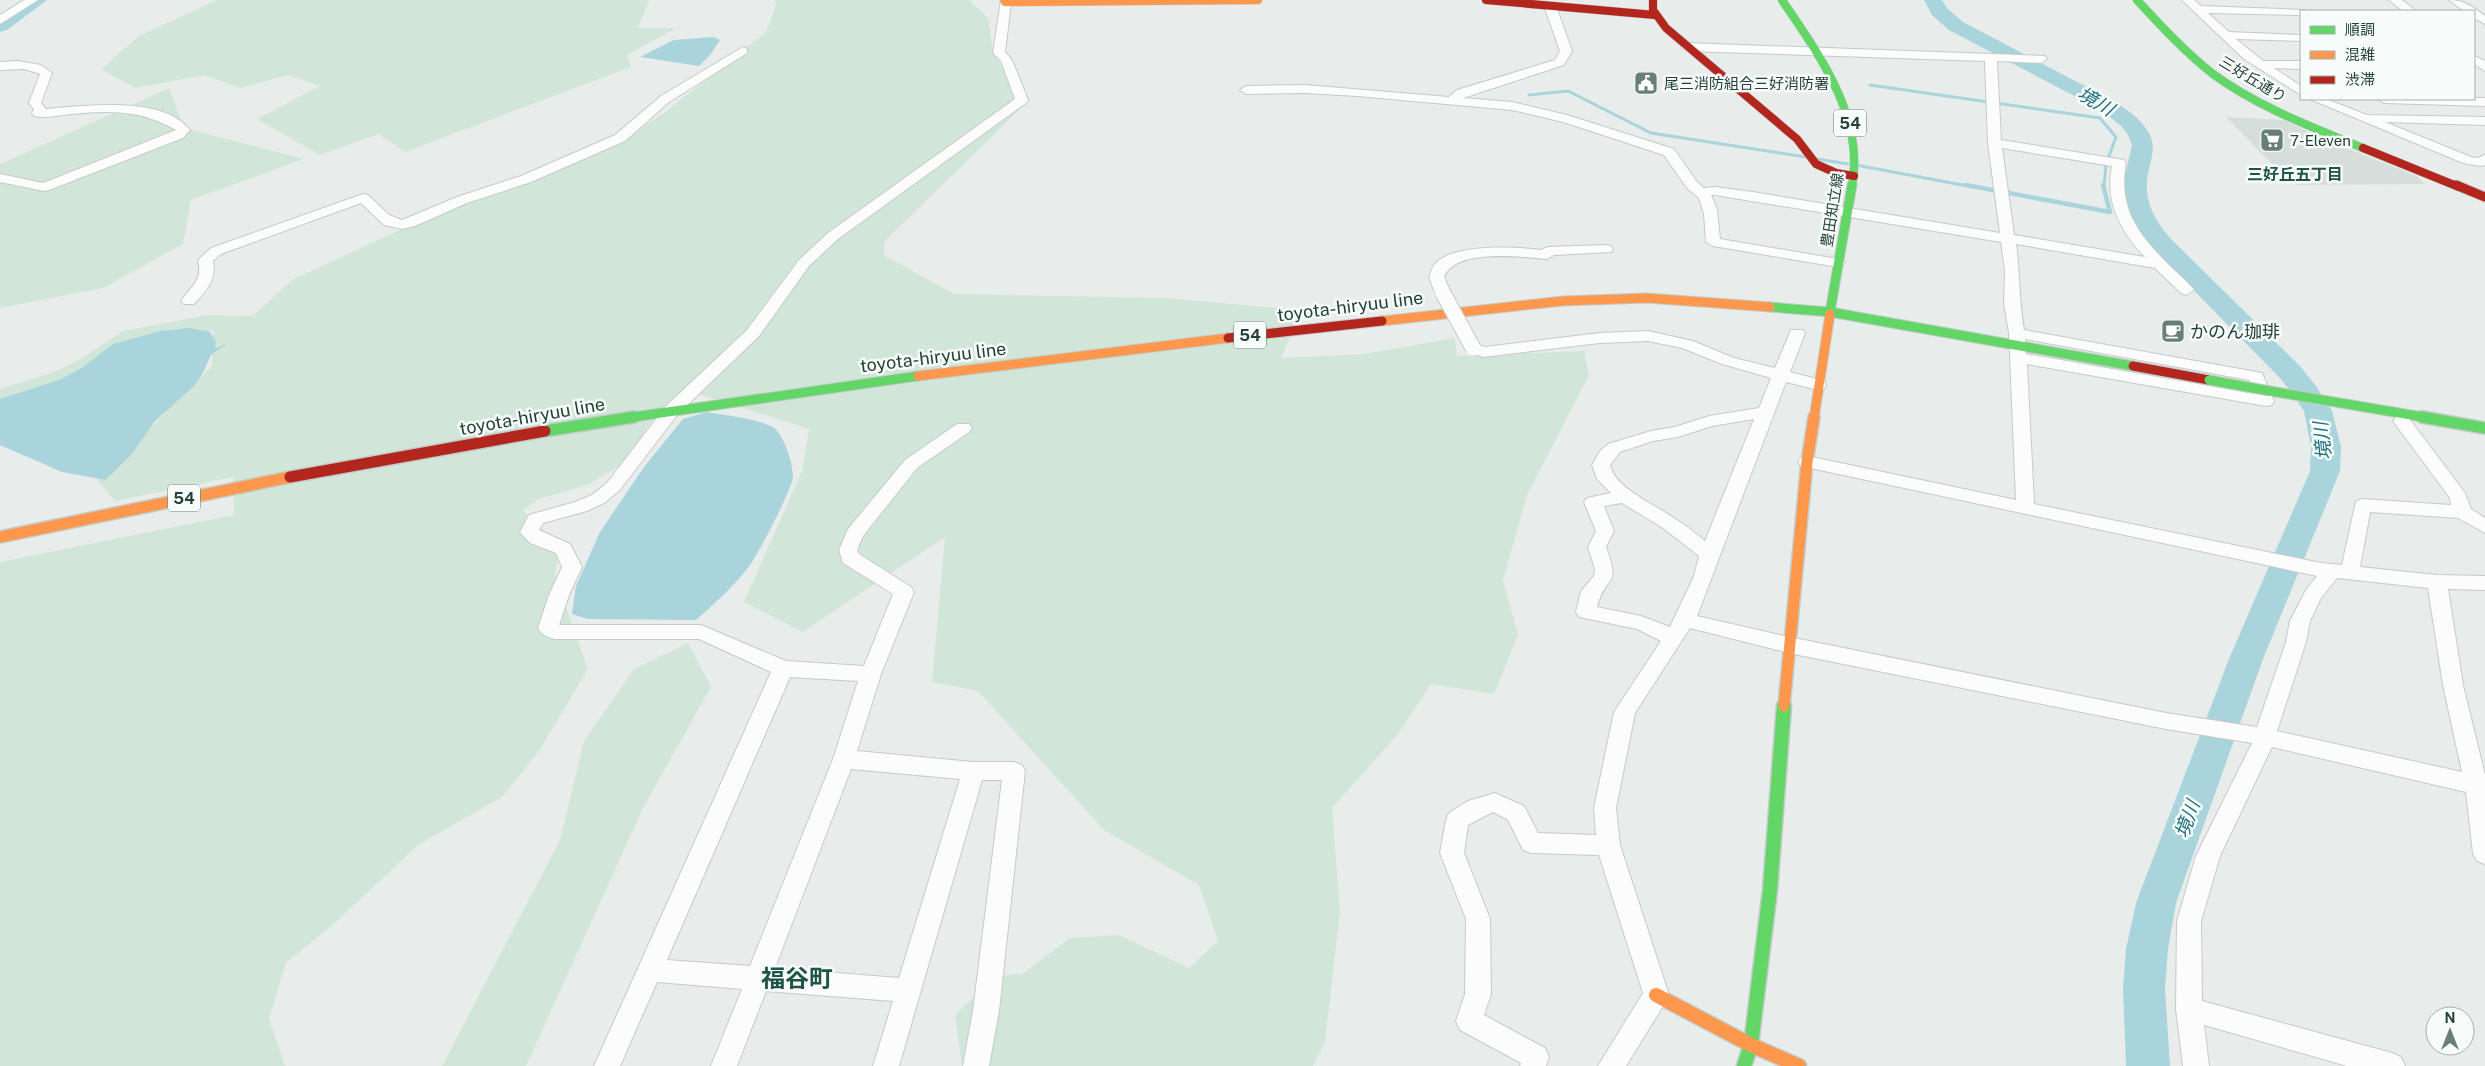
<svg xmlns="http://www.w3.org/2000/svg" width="2485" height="1066" font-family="'Public Sans','Noto Sans JP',sans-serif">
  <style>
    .built { fill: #d6dedb }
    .green { fill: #d1e6d8 }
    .water { fill: #a9d4db }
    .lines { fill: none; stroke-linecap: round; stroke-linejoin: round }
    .stream-far1 { stroke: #a9d4db; stroke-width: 3 }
    .stream { stroke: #a9d4db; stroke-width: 4.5 }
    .river { fill: #a9d4db; fill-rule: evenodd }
    .street-casing { stroke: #c5cac8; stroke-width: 2 }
    .fast-far3-casing { stroke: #c3cbc8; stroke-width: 9 }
    .fast-far2-casing { stroke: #c3cbc8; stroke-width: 11 }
    .fast-far1-casing { stroke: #c3cbc8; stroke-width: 14 }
    .fast-casing { stroke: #c3cbc8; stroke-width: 17 }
    .slow-far3-casing { stroke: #c3cbc8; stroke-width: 9 }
    .slow-far2-casing { stroke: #c3cbc8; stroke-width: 11 }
    .slow-far1-casing { stroke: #c3cbc8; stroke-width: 14 }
    .slow-casing { stroke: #c3cbc8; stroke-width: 17 }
    .jam-far2-casing { stroke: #c3cbc8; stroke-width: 9 }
    .jam-far1-casing { stroke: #c3cbc8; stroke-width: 11 }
    .jam-casing { stroke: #c3cbc8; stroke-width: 14 }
    .street { fill: #fcfcfc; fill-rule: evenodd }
    .fast-far3 { stroke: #63d668; stroke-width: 8 }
    .fast-far2 { stroke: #63d668; stroke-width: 9 }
    .fast-far1 { stroke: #63d668; stroke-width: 11 }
    .fast { stroke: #63d668; stroke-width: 14 }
    .slow-far3 { stroke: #ff974d; stroke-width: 8 }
    .slow-far2 { stroke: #ff974d; stroke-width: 9 }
    .slow-far1 { stroke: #ff974d; stroke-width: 11 }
    .slow { stroke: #ff974d; stroke-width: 14 }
    .jam-far2 { stroke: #b3261e; stroke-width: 8 }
    .jam-far1 { stroke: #b3261e; stroke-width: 9 }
    .jam { stroke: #b3261e; stroke-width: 11 }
    .street-bridge-casing { stroke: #c5cac8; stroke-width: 17; stroke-linecap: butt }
    .fast-bridge-casing { stroke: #c3cbc8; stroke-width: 11; stroke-linecap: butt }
    .street-bridge { stroke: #fcfcfc; stroke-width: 15 }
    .fast-bridge { stroke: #63d668; stroke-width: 9 }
    .labels { text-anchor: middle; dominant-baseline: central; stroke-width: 5; stroke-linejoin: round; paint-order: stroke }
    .far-street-label { font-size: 15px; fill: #24423a; stroke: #f7fbf9 }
    .far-poi-label { font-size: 15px; fill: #24423a; stroke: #f7fbf9; text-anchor: start }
    .shield { fill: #f7fbf9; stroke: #637a73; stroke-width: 1 }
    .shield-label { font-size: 16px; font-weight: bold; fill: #24423a }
    .far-neighbourhood-label { font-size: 16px; font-weight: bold; fill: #1f5548; stroke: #f7fbf9 }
    .street-label { font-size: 18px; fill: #24423a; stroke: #f7fbf9 }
    .poi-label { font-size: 18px; fill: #24423a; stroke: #f7fbf9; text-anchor: start }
    .water-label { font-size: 19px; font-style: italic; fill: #1c6f80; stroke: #f7fbf9 }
    .near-quarter-label { font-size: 24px; font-weight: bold; fill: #1f5548; stroke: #f7fbf9 }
  </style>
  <rect width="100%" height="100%" fill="#e8edeb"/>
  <polygon class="built" points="2226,117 2284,120 2331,142 2417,176 2425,184 2297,185 2269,161"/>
  <g class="green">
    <polygon points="217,0 649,0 638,28 676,28 627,55 631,67 405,152 379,134 320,155 257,119 320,86 288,75 240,88 205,75 135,88 101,69 139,36"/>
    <polygon points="774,0 969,0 988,18 993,52 1006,73 1030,99 884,242 884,255 954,294 1165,298 1301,310 1281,358 1364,354 1455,338 1457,356 1584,351 1589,375 1527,495 1503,580 1518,635 1494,694 1431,684 1398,734 1332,808 1340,911 1325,1042 1313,1066 962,1066 955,1015 997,976 1022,974 1070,938 1119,935 1189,968 1218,941 1199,885 1104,830 978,691 932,682 945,537 803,632 744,602 803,469 809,429 699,394 671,399 655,416 625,463 587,485 539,499 522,510 560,546 555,576 588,669 539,751 502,797 418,845 339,919 286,963 269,1019 285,1066 0,1066 0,562 234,515 233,477 115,501 97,480 212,366 213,331 165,335 0,406 0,389 57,371 82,358 123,331 208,315 253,316 292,280 460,202 504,191 616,145 664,113 767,31 776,5"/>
    <polygon points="169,88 184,128 304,159 191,200 183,244 103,288 0,308 0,164"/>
    <polygon points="688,643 711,687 642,810 526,1066 442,1066 560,840 584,741 634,669"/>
  </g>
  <g class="water">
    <polygon points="713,37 720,40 710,55 699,66 640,57 674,40"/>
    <polygon points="190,328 210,332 216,342 215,349 227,343 211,355 203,373 193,387 155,421 131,455 105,480 62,472 0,445 0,399 62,379 83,367 113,344 161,331"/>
    <path d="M707,412C723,415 761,419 774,428C784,435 793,464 793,477C792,489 756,559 747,569C732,588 714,604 696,620L588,619L572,614L576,586L600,532L644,467L683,419Z"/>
  </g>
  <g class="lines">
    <g class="stream-far1">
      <polyline points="1870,85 2100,118 2116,137 2106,164 2104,187"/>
      <polyline points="1529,95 1568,91 1651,133 1806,157"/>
      <polyline points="1817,159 1848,164"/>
      <polyline points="1856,165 1973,187"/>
    </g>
    <polyline class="stream" points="1966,185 2110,212 2103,185"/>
    <g class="river">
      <polygon points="25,0 47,0 7,30 0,32 0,17"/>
      <path d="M1924,0H1942L1947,8L1963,22L2115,102C2128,110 2141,119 2149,133C2158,149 2148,164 2147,181C2145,206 2158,225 2174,242L2300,366L2316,386L2332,411L2341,447L2340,471L2263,659L2176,903L2168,949L2165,988L2170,1066H2126L2123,988L2126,949L2136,903L2229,659L2310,471L2311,447L2304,411L2294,396L2280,378L2157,253L2134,223L2124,195V180L2132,145L2128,135L2121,126L2101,110L1949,30L1932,15Z"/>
    </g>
    <g class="street-casing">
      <g id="street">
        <polygon points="24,0 38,0 0,24 0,15"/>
        <path d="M1001,0L1011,2L1005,52L1012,60L1028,100L1026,103L838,239L809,266L759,336L678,414L619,491L604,503L587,511L543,523L539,530L570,544L582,567L569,595L559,625H701L786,661L864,666L893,594L843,563L839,550L848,529L905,460L957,424H969L972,428L969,432L917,468L863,536L857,550L859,554L911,587L914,592L881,674L857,751L973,762H1014L1022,765L1025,771L999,1011L989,1066H963L973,1011L1002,780H982L899,1066H873L893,1001L766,991L737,1066H711L742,989L657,982L620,1066H594L771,672L699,639H555C547,637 542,635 538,628L549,595L562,567L556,553L530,543L520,532L529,515L575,502L592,495L607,483L666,406L747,330L799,260L828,233L1015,99L1001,61L993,53ZM790,677L858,681L833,759L750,966L667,960ZM851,769L960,779L899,978L775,968Z"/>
        <polygon points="2182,0 2194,0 2201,6 2305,10 2306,11 2301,11 2301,15 2208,13 2229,32 2301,35 2301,41 2236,39 2263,61 2301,61 2301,69 2274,68 2301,86 2301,95 2244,59"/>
        <polygon points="2389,0 2402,0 2416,11 2403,11"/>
        <path d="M2449,0C2465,0 2473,7 2485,16V24L2474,18V11H2464Z"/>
        <path d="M1550,3L1556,6L1572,51L1564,65L1463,98L1512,102L1567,115L1674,149L1697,182L1704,188L1715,187L1753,192L2000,233L1988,143L1985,61L1687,51L1681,47L1687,43L2045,56L2047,59L2041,63L1997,61L2001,140L2124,160L2126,163C2118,209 2138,234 2169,265C2177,273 2187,281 2194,290L2186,295L2181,293L2155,268L2016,244C2020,273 2019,301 2024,330L2262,373L2274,401L2272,405L2266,406L2027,364L2034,504L2321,563L2342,565L2356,501L2362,499L2451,505L2450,498L2393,421L2396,417H2408L2465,493L2471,509L2485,518V533L2458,518L2370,512L2360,567L2437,575L2485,576V590L2448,589L2463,685L2485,775V864L2477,861L2473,854L2466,792L2272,747L2220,856L2201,921L2202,1001L2392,1053L2401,1057L2405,1066H2347L2204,1025L2209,1066H2183L2176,1009L2177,921L2196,856L2252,743L2166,729L1789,653L1690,628L1635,713L1616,808L1620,845L1669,995L1665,1003L1626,1066H1598L1643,993L1599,855L1531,853L1523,850L1508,820L1493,812L1468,825L1464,853L1490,919L1491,994L1484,1015L1545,1048L1549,1057L1546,1066H1520L1521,1063L1460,1030L1456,1021L1465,994L1466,919L1440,853L1446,820L1449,813L1468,801L1495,793L1524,806L1538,833L1596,835L1594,808L1614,712L1661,641L1637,629L1579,617L1576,612L1581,591L1594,576L1595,569L1588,547L1596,531L1584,502L1587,498L1611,493L1597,479L1592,465L1600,451L1608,444L1651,431L1675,427L1709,416L1759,408L1771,378L1722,364L1682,348L1648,341L1600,343L1483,357L1467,351L1465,348L1467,345L1473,343L1485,347L1600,333L1648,331L1693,341L1734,358L1775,368L1791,330H1803L1805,333L1790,372L1824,381L1826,385L1824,389L1818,390L1786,382L1697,616L1789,637L2166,713L2257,727L2286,642L2290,621L2306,590L2317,576L1801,466L1798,462L1801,458L1807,456L2016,500L2009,333L2004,303L2005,271L2001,242L1715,195H1711L1717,209L1720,239L1838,259L1845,263L1838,267L1713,246L1706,242L1704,214L1699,198L1687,188L1664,155L1563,122L1512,110L1357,96L1305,93L1246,94L1240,90L1246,86L1305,85L1449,97L1457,90L1555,60L1560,51L1544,6ZM2002,148L2112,166C2105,202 2120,231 2145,257L2014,235ZM2025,339L2249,380L2255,394L2026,354ZM1754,419L1705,541C1696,534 1687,526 1677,520C1658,506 1615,489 1610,465L1620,452L1653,441L1678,437L1712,426ZM1622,503L1663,528L1699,556L1694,576L1670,627L1641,616L1597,607C1605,574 1622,589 1606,547L1614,531L1604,506ZM2337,578L2428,588L2443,685L2462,772L2277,731L2306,642L2310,621L2321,598Z"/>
        <path d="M743,47L747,49V53L669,102L625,141L531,182L467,203L415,226L402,229L384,225L361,203L221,254L213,261C217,280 206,290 194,304H184L181,301C192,285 203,281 198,260L211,248L363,194L368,195L389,215L402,220L457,197L521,176L615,135L661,96Z"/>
        <polygon points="2474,56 2485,61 2485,71 2474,64"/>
        <path d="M18,61L41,65L52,73L41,103L46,109C84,106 163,95 190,130L183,138L49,190L44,191L0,182V174L43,183L176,130C142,110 110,110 72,114C60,115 45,119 34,116L32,113L34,109L29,103L40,74L24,69L0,70V62Z"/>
        <polygon points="2474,98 2485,98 2485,106 2384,103 2378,99"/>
        <polygon points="2310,99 2326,99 2367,115 2485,117 2485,125 2385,122 2471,157 2478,158 2485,155 2485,165 2480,166 2463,163"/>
        <path d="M1606,245L1611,246L1613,249L1611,252L1554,255L1547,259C1521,257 1456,248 1444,277L1451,293L1443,298L1435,293L1429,277C1431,273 1432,266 1436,263C1455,243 1516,247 1541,250L1548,247Z"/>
      </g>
    </g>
    <g class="fast-far3-casing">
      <g id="fast-far3">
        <path d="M1782,0C1819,55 1865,116 1852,187"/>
        <path d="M2137,0C2161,26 2185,52 2213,74C2258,107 2312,127 2363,148"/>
      </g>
    </g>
    <g class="fast-far2-casing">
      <g id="fast-far2">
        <polyline points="1770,307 1830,312 1852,185"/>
        <polyline points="1830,314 1830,312 2133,366"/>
        <polyline points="2270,391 2429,418"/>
        <polyline points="626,418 918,376"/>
      </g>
    </g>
    <g class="fast-far1-casing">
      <g id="fast-far1">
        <polyline points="2422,417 2485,428"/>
        <polyline points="545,431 634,417"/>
      </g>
    </g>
    <g class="fast-casing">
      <polyline id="fast" points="1744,1066 1751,1045 1770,890 1784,706"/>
    </g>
    <g class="slow-far3-casing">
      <polyline id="slow-far3" points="1004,0 1005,2 1258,0"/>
    </g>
    <g class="slow-far2-casing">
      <g id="slow-far2">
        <polyline points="1382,321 1563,301 1647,298 1770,307"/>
        <polyline points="918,376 1228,338"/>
        <polyline points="1814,418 1830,314"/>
      </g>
    </g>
    <g class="slow-far1-casing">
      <g id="slow-far1">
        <polyline points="0,537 290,477"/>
        <polyline points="1784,706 1807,462 1814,417"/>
      </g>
    </g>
    <g class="slow-casing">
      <polyline id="slow" points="1656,995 1751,1045 1799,1066"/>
    </g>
    <g class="jam-far2-casing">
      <g id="jam-far2">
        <polyline points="1486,0 1655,15"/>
        <polyline points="1653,0 1653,10 1666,28 1797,139 1816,164 1836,173 1854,176"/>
        <polyline points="2363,148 2459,187"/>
      </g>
    </g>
    <g class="jam-far1-casing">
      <g id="jam-far1">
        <polyline points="2456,185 2485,197"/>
        <polyline points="1228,338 1382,321"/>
        <polyline points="2133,366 2209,380"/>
      </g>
    </g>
    <g class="jam-casing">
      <polyline id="jam" points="290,477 545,431"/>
    </g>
    <use href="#street" class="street"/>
    <use href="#fast-far3" class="fast-far3"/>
    <use href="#fast-far2" class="fast-far2"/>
    <use href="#fast-far1" class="fast-far1"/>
    <use href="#fast" class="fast"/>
    <use href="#slow-far3" class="slow-far3"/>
    <use href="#slow-far2" class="slow-far2"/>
    <use href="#slow-far1" class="slow-far1"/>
    <use href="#slow" class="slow"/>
    <use href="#jam-far2" class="jam-far2"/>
    <use href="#jam-far1" class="jam-far1"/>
    <use href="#jam" class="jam"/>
    <g class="street-bridge-casing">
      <polyline id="street-bridge" points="1443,293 1473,348"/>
    </g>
    <g class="fast-bridge-casing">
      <polyline id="fast-bridge" points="2209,380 2270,391"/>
    </g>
    <use href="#street-bridge" class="street-bridge"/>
    <use href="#fast-bridge" class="fast-bridge"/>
  </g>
  <defs>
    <g id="civic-square" transform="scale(1.25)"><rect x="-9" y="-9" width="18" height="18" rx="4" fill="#697e78" stroke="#f7fbf9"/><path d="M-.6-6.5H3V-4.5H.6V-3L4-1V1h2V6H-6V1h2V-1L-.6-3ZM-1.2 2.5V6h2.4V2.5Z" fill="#fff"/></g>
    <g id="supermarket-square" transform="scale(1.25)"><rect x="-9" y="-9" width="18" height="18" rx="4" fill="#697e78" stroke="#f7fbf9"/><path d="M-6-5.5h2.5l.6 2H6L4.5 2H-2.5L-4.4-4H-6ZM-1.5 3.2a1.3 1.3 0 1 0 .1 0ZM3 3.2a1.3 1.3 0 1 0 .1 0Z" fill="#fff"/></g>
    <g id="cafe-square" transform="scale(1.25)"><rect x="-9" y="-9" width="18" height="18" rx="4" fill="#697e78" stroke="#f7fbf9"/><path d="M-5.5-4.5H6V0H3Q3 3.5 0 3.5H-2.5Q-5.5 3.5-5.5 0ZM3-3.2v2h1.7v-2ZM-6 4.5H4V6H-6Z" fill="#fff"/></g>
  </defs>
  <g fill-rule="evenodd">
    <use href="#civic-square" x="1646" y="83"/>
    <use href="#supermarket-square" x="2272" y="140"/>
    <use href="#cafe-square" x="2173" y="331"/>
  </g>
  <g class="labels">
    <g class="far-street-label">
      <text transform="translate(2253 79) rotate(31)">三好丘通り</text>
      <text transform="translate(1832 210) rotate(-81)">豊田知立線</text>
    </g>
    <g class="far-poi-label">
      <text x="1664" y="83">尾三消防組合三好消防署</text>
      <text x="2290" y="140">7-Eleven</text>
    </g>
    <g class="shield">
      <rect x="1834" y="109.5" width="32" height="27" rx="4"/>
      <rect x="1234" y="321.5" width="32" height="27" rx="4"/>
      <rect x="168" y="484.5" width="32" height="27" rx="4"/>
    </g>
    <g class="shield-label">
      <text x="1850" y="123">54</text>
      <text x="1250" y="335">54</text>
      <text x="184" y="498">54</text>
    </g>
    <g class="far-neighbourhood-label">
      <text x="2295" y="174">三好丘五丁目</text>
    </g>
    <g class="street-label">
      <text transform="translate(1350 306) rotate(-7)">toyota-hiryuu line</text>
      <text transform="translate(933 357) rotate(-7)">toyota-hiryuu line</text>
      <text transform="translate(532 416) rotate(-10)">toyota-hiryuu line</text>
    </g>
    <g class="poi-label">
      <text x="2190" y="331">かのん珈琲</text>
    </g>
    <g class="water-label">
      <text transform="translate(2096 101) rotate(31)">境川</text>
      <text transform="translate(2322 441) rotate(-96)">境川</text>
      <text transform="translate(2187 819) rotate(-70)">境川</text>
    </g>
    <g class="near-quarter-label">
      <text x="797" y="978">福谷町</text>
    </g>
  </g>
  <rect x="2300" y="10" width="175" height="90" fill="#f7fbf9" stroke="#a3b1ad"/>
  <rect x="2310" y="26" width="25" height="8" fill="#63d668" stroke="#a3b1ad"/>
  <text x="2345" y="35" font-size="15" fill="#24423a">順調</text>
  <rect x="2310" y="51" width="25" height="8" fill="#ff974d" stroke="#a3b1ad"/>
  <text x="2345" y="60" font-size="15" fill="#24423a">混雑</text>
  <rect x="2310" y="76" width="25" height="8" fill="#b3261e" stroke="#a3b1ad"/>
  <text x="2345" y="85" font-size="15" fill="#24423a">渋滞</text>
  <g transform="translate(2450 1031)"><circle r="24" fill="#f7fbf9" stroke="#a3b1ad"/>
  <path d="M0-4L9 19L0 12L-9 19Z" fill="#697e78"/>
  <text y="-8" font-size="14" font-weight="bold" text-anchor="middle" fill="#24423a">N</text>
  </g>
</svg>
